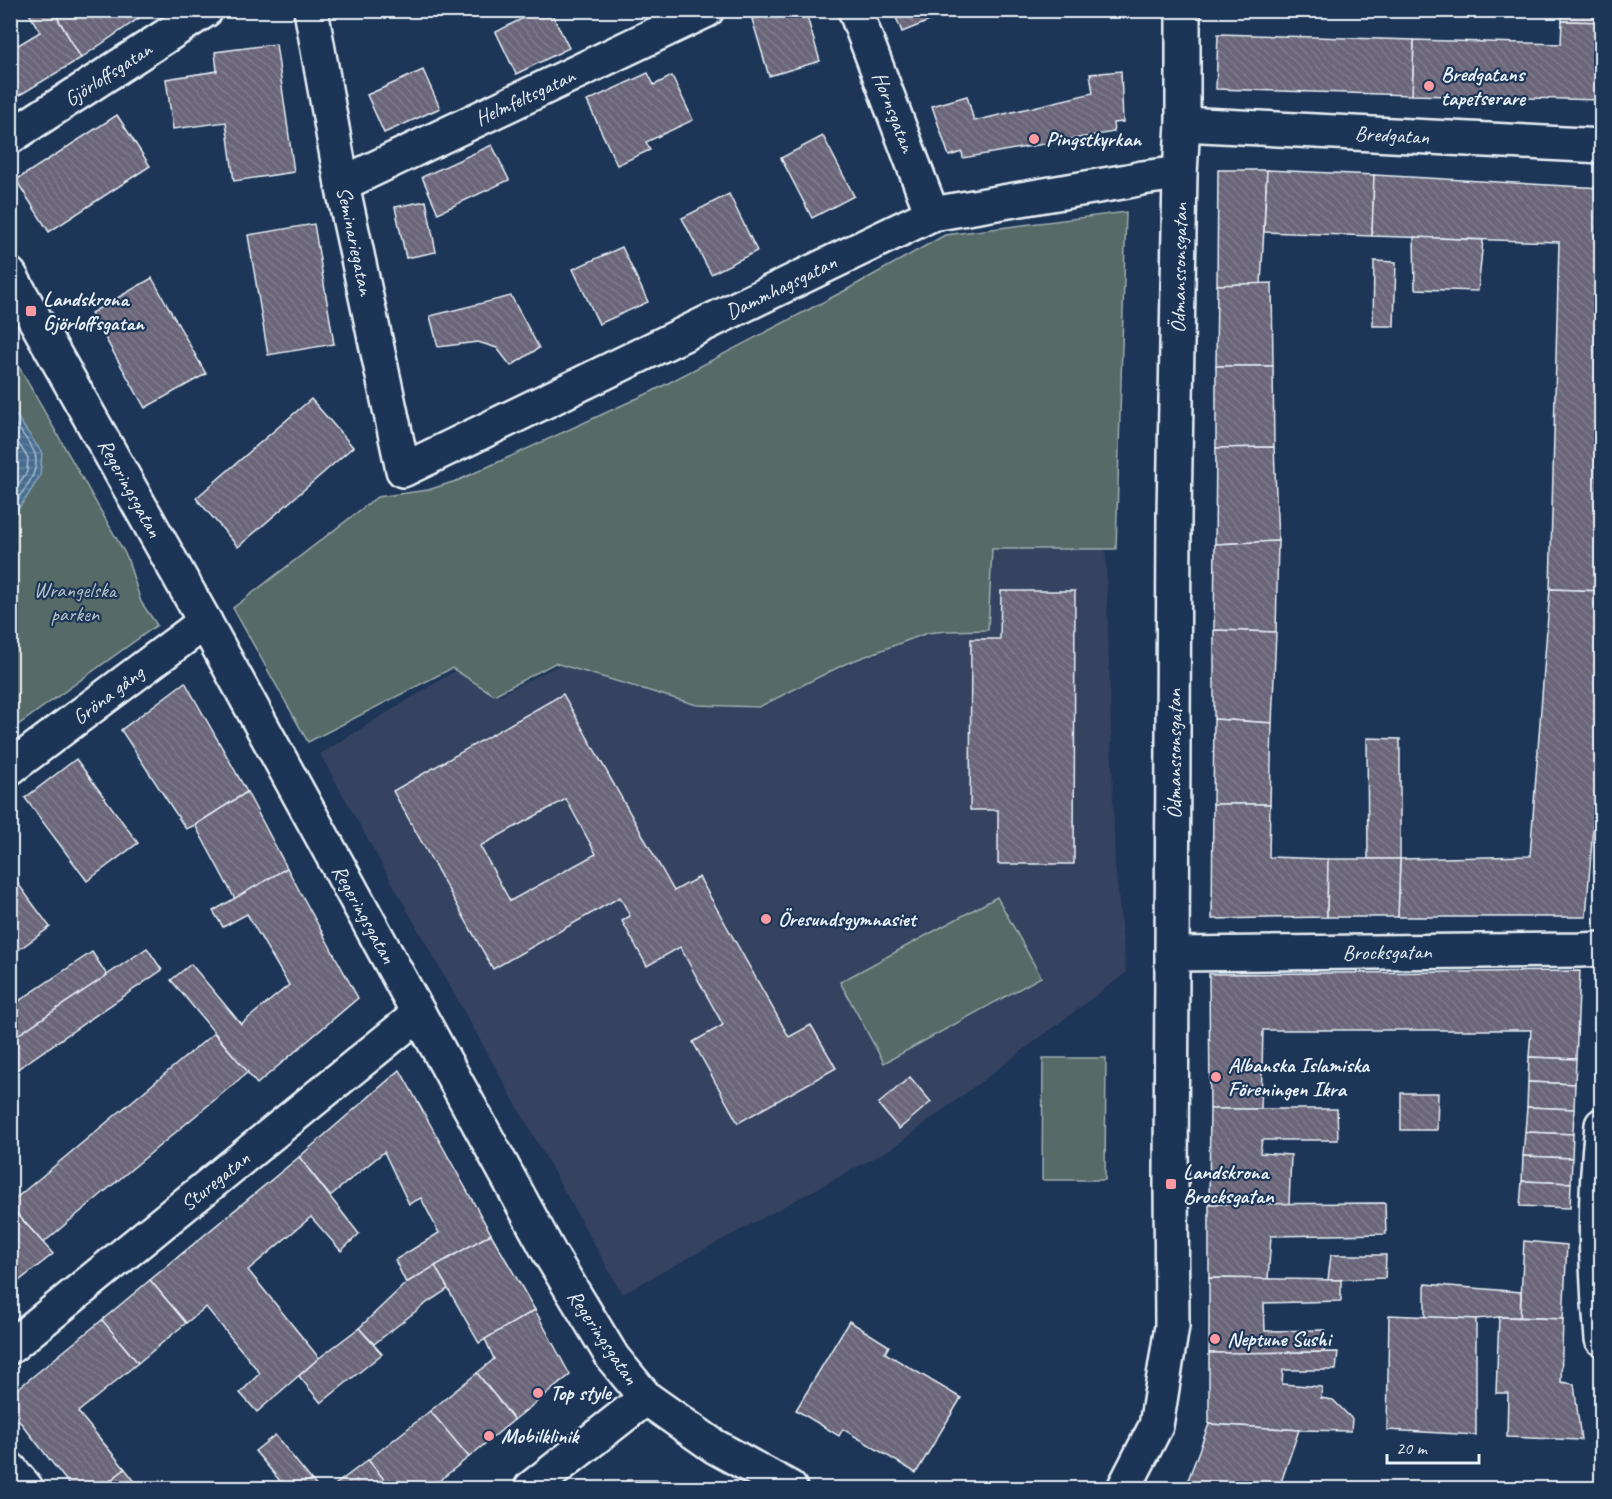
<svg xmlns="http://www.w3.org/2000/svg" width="1612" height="1499" font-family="Caveat,sans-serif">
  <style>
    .built { fill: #344361 }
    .green { fill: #576b67; stroke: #a0aeb0; stroke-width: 1.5 }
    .water { fill: url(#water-rules); stroke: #87a1b9; stroke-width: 1.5 }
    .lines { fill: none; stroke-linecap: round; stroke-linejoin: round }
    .shore { stroke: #a8bcce; stroke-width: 1.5 }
    .building { fill: url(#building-back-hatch); stroke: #e8f1f8; stroke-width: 1.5; fill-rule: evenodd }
    .minor-casing { stroke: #e8f1f8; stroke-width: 38 }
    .minor { stroke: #1d3557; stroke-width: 33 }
    .poi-dot { fill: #ff9aa2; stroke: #1d3557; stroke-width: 2 }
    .labels { text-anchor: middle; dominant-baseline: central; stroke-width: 4.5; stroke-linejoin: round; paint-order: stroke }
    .street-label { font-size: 21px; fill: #e8f1f8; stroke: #1d3557 }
    .poi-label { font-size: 21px; font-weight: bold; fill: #e8f1f8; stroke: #1d3557; text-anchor: start }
    .park-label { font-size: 21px; fill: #b5c2c5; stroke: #1d3557 }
  </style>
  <defs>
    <pattern id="water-rules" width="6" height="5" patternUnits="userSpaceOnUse" patternTransform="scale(1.5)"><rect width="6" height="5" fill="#476c8f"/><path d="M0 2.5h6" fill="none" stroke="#6281a0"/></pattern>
    <pattern id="building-back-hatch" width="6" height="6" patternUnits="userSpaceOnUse" patternTransform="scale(1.5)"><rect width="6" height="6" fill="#6a6579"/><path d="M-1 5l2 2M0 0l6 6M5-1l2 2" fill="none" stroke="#7f7c8d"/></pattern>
  </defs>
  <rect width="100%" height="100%" fill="#1d3557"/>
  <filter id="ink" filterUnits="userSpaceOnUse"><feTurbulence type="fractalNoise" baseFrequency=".0167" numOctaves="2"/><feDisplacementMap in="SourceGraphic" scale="12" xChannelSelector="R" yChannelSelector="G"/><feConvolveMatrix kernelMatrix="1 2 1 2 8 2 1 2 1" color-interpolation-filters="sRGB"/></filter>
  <g filter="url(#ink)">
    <polygon class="built" points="1105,528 1115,864 1126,973 894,1147 622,1294 320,754 458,669 499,695 559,665 698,705 759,708 844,666 924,635 938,538"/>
    <g class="green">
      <polygon points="1126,212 1116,549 992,549 988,630 946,631 927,633 845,664 759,707 697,705 555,663 494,695 452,668 308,742 233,608 377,497 428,490 459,480 653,391 846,290 945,235"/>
      <polygon points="10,351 127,557 141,602 157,625 11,730"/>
      <polygon points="997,897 1041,977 884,1063 840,982"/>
      <polygon points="1043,1058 1106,1058 1105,1180 1042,1180"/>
    </g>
    <polygon class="water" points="11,408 42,453 40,476 25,500 11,517"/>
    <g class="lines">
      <g class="shore">
        <path d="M10,418C18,428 30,442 35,454C41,472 21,495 10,508"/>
        <polyline points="10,431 28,458 27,472 10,496"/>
      </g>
    </g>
    <g class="building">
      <polygon points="27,10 53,10 81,58 10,101 10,50 40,32"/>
      <polygon points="53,10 133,10 139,18 81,58"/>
      <polygon points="539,10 550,10 569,48 516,74 496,32"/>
      <polygon points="781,10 805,10 820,61 769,76 752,19"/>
      <polygon points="893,10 957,10 902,32"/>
      <polygon points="1562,10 1602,10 1602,22 1562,21"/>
      <polygon points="1562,21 1602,22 1602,100 1412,95 1414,40 1561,44"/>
      <polygon points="1218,34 1414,40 1412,95 1216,89"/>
      <polygon points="276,44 294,172 234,181 226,122 173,129 166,79 217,71 215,52"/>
      <polygon points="423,70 440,108 384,133 367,95"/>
      <polygon points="1121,71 1123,122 1113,123 1114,132 963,158 962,152 949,156 932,106 967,96 974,121 1093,93 1090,74"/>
      <polygon points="648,73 654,85 672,76 693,120 646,142 650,150 617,165 587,101"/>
      <polygon points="117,115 150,166 49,232 16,180"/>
      <polygon points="823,136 854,196 812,218 781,158"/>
      <polygon points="492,145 509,180 438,213 422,177"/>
      <polygon points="1218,170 1267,170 1261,284 1217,285"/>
      <polygon points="1267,170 1374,175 1372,236 1264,232"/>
      <polygon points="1374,175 1602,188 1602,591 1550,589 1559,242 1372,236"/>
      <polygon points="729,194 757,251 711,274 682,218"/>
      <polygon points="426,201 436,252 406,258 395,207"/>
      <polygon points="314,224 334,344 268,355 248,235"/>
      <polygon points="1414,237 1483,240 1478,291 1415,289"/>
      <polygon points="622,247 648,302 599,324 573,269"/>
      <polygon points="1374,261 1396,262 1394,326 1373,326"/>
      <polygon points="152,278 206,374 145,408 91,313"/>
      <polygon points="1272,283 1273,366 1216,366 1217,285"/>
      <polygon points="511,296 539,348 511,366 497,348 478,342 438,347 430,316"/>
      <polygon points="1216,366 1273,366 1274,447 1216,448"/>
      <polygon points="311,399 353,447 238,547 196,498"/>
      <polygon points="1274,447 1278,541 1215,544 1216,448"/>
      <polygon points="1278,541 1276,632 1214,630 1215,544"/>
      <polygon points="1550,589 1602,591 1602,712 1586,917 1398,917 1400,859 1530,856"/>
      <polygon points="1001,591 1075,591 1074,864 998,864 998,810 970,810 971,639 1000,639"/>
      <polygon points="1214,630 1276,632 1272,723 1214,719"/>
      <polygon points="185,682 247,792 195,825 186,829 121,730"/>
      <path d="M563,694L674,891L699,877L789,1037L811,1025L836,1068L738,1123L693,1042L723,1025L680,947L647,966L622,921L630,916L620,897L493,969L393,791ZM566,799L596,854L510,901L480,846Z"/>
      <polygon points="1214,719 1272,723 1270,804 1213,804"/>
      <polygon points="1367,738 1400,739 1400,859 1368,859"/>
      <polygon points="76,759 138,843 87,881 25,798"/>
      <polygon points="247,792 287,868 235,899 195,825"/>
      <polygon points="1213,804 1270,804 1269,857 1328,859 1327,917 1212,919"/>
      <polygon points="1328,859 1400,859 1398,917 1327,917"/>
      <polygon points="287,868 358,998 257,1084 171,980 191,964 241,1024 289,985 247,914 223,927 213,911"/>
      <polygon points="10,873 50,927 10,956"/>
      <polygon points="147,948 162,970 10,1074 10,1040"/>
      <polygon points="92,952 107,975 10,1040 10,1007"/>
      <polygon points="1580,971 1576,1059 1529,1057 1531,1030 1263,1030 1261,1109 1210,1109 1209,974"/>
      <polygon points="214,1033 248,1072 43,1243 10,1206 10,1203"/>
      <polygon points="1529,1057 1576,1059 1575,1084 1528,1082"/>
      <polygon points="400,1070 491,1234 406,1283 395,1260 439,1233 421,1198 409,1204 384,1152 330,1196 299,1157"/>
      <polygon points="910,1077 931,1102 899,1129 878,1104"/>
      <polygon points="1528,1082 1575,1084 1574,1109 1527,1107"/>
      <polygon points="1401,1093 1438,1093 1437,1130 1401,1130"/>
      <polygon points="1527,1107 1574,1109 1573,1134 1525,1132"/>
      <polygon points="1210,1109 1337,1109 1338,1140 1262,1140 1260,1153 1291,1155 1289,1204 1209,1204"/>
      <polygon points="1525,1132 1573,1134 1572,1158 1523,1156"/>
      <polygon points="1523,1156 1572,1158 1571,1183 1522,1181"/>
      <polygon points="299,1157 359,1234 341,1251 311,1217 248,1270 319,1358 257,1412 240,1393 260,1373 206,1307 186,1323 150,1280"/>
      <polygon points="1522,1181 1571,1183 1570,1208 1520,1206"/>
      <polygon points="1385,1203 1386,1234 1271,1236 1268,1279 1209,1278 1209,1204"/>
      <polygon points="10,1206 53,1254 10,1288"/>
      <polygon points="491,1234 535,1310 479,1343 435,1266"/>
      <polygon points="1524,1241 1567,1245 1563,1319 1520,1317"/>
      <polygon points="1331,1255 1386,1255 1385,1278 1328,1280"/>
      <polygon points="435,1266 448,1289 425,1304 374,1344 359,1328 406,1283"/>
      <polygon points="1209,1278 1341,1280 1341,1301 1264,1303 1265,1331 1325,1330 1324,1352 1209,1353"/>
      <polygon points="150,1280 186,1323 138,1363 102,1320"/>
      <polygon points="1425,1284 1521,1292 1520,1317 1499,1317 1476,1319 1425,1317"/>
      <polygon points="535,1310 570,1375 514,1420 477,1373 494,1359 485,1339"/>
      <polygon points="1389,1315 1476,1319 1476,1435 1387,1430"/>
      <polygon points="1499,1317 1563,1319 1561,1382 1574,1384 1581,1440 1507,1437 1508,1393 1496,1393"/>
      <polygon points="102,1320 138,1363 78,1412 125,1469 101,1488 72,1488 10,1409 10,1395"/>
      <polygon points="849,1321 889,1346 885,1353 961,1398 916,1473 843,1429 839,1436 796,1410"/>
      <polygon points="359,1328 382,1354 321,1403 299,1376 319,1358"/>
      <polygon points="1338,1352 1336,1370 1283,1370 1282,1384 1322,1387 1321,1398 1333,1400 1352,1419 1351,1431 1299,1430 1209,1424 1209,1353"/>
      <polygon points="477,1373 514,1420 469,1457 430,1411"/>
      <polygon points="430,1411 469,1457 430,1488 391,1488 368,1460"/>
      <polygon points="1209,1424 1299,1430 1279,1488 1185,1488"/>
      <polygon points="275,1435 318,1488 286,1488 255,1451"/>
      <polygon points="368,1460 391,1488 331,1488"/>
      <polygon points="125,1469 140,1488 101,1488"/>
      <polygon points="627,1480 667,1480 670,1488 617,1488"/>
    </g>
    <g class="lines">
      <g class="minor-casing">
        <g id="minor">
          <polyline points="311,10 342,184 403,470 932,214 1128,181 1142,178 1180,173"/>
          <polyline points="855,10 932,214"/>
          <polyline points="1183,124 1602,146"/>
          <polyline points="10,137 206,10"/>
          <polyline points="342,184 707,10"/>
          <polyline points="10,275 205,622 550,1254 613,1358 646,1398 714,1446 790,1488"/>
          <polyline points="10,768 205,622"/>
          <polyline points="1172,954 1580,950 1602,949"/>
          <path d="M1602,1125C1594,1196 1595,1268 1602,1339"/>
          <polyline points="10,1347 419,1014"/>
          <polyline points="10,1469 26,1488"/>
          <polyline points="531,1488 646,1398"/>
          <polyline points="1124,1488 1156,1426 1172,1326 1171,1184 1174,516 1180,173 1183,124 1183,10"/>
        </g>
      </g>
      <use href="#minor" class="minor"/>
    </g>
  </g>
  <g class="poi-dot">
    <circle cx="1429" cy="86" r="6"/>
    <circle cx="1034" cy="139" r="6"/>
    <rect x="25" y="305" width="12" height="12" rx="3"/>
    <circle cx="766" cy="919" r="6"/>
    <circle cx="1216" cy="1077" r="6"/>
    <rect x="1165" y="1178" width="12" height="12" rx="3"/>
    <circle cx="1215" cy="1339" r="6"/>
    <circle cx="538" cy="1393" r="6"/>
    <circle cx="489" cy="1436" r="6"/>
  </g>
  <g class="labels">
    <g class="street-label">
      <text transform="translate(108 74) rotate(-33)">Gjörloffsgatan</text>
      <text transform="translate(525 97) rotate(-25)">Helmfeltsgatan</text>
      <text transform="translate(894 112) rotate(69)">Hornsgatan</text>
      <text transform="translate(1392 135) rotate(3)">Bredgatan</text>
      <text transform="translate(355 241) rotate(78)">Seminariegatan</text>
      <text transform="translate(1179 268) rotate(-89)">Ödmanssonsgatan</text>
      <text transform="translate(781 287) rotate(-26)">Dammhagsgatan</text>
      <text transform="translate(130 488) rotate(61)">Regeringsgatan</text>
      <text transform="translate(108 695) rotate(-37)">Gröna gång</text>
      <text transform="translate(1174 754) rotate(-90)">Ödmanssonsgatan</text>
      <text transform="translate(364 914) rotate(61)">Regeringsgatan</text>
      <text transform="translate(1387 952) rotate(-1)">Brocksgatan</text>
      <text transform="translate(215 1181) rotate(-39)">Sturegatan</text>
      <text transform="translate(603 1337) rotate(56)">Regeringsgatan</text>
    </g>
    <g class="poi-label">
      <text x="1441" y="74">Bredgatans<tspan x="1441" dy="24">tapetserare</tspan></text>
      <text x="1046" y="139">Pingstkyrkan</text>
      <text x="43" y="299">Landskrona<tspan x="43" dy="24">Gjörloffsgatan</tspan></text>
      <text x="778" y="919">Öresundsgymnasiet</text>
      <text x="1228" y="1065">Albanska Islamiska<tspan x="1228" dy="24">Föreningen Ikra</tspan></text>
      <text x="1183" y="1172">Landskrona<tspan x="1183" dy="24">Brocksgatan</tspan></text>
      <text x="1227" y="1339">Neptune Sushi</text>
      <text x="550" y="1393">Top style</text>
      <text x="501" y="1436">Mobilklinik</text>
    </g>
    <g class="park-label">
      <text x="75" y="590">Wrangelska<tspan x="75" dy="24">parken</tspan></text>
    </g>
  </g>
  <rect width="1612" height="1499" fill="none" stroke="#1d3557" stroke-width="36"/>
  <rect x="18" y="18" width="1576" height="1463" fill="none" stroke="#e8f1f8" stroke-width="2" filter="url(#ink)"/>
  <path d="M1387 1454v9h92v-9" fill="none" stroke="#e8f1f8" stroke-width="3"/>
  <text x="1396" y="1454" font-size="18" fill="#e8f1f8" stroke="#1d3557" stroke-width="4.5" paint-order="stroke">20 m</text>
</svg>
